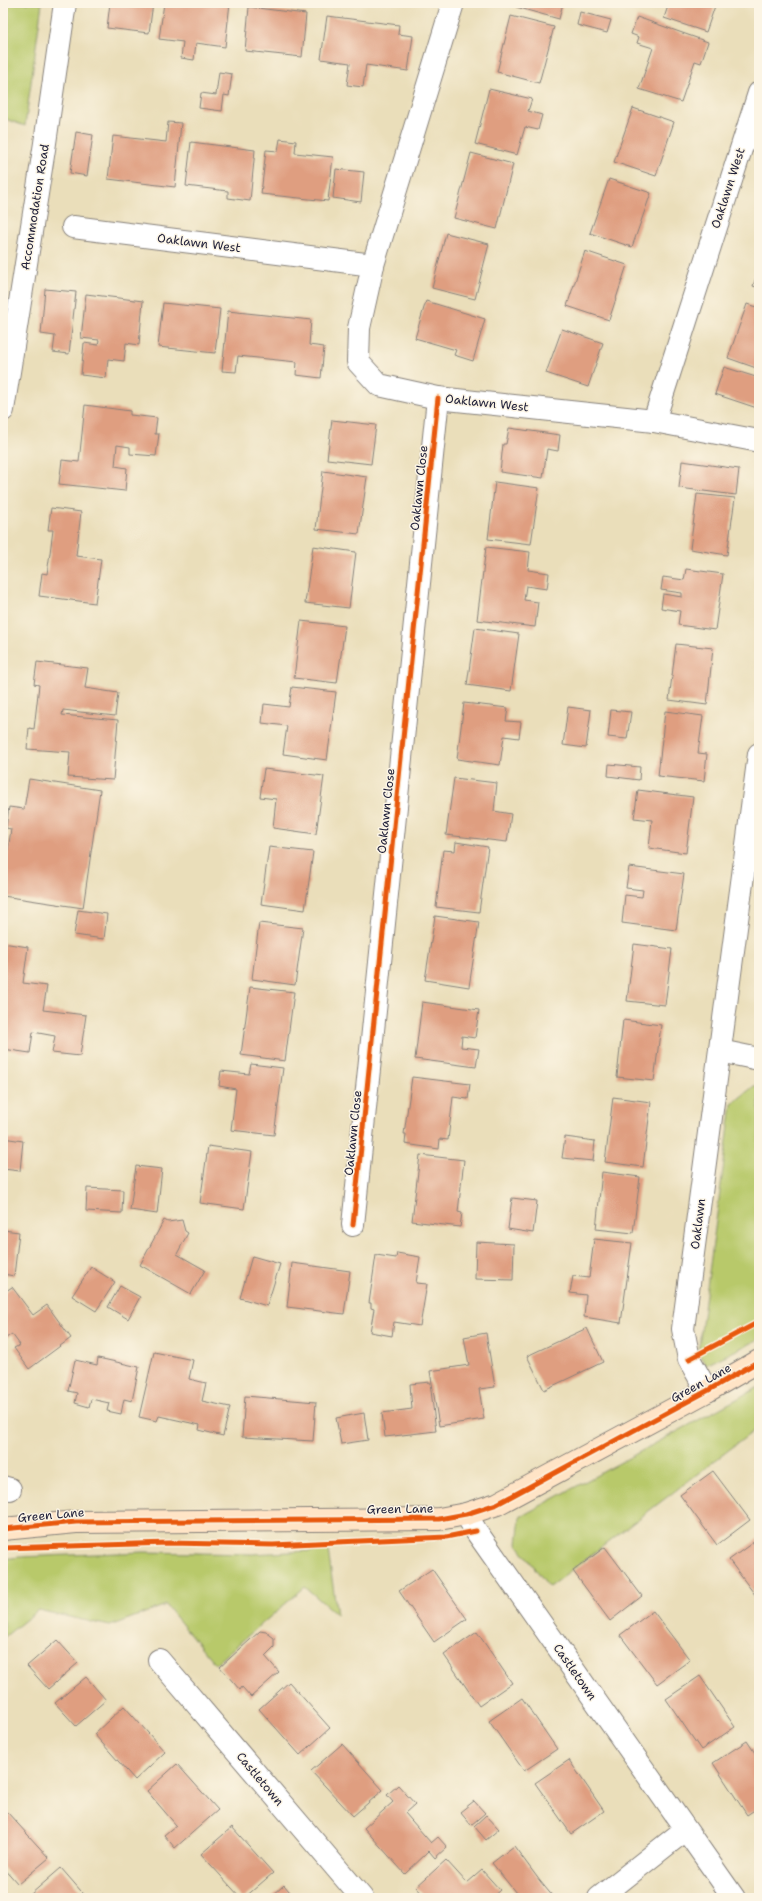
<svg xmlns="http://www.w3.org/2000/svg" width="762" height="1901" font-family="'Shantell Sans',sans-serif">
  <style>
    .green { fill: #b8c96b; stroke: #6d7653 }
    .building { fill: #df9e80 }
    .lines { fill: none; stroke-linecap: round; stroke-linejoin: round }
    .street-casing { stroke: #86807a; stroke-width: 24 }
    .secondary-casing { stroke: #86807a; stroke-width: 24 }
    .street { stroke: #fff; stroke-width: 22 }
    .secondary { stroke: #ffe4c6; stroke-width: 22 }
    .cycleway-casing { stroke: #fcf5e5; stroke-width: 8 }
    .cycleway { stroke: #e8590c; stroke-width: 5 }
    .labels { text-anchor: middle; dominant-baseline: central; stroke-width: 3; stroke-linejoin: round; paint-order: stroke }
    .street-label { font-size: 12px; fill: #22223b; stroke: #fcf5e5 }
  </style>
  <rect width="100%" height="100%" fill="#fcf5e5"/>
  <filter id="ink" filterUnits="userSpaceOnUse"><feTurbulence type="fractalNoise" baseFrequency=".025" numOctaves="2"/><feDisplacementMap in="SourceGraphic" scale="8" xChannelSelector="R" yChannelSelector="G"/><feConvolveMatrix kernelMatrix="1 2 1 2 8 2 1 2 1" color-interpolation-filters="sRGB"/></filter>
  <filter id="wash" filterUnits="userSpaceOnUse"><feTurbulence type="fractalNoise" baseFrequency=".012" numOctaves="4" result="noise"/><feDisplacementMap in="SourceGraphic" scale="16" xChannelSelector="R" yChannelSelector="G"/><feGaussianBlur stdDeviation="0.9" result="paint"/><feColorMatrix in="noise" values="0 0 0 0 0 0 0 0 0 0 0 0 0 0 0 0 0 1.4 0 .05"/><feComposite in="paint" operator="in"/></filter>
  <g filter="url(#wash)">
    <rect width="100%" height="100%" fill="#eadeba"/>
    <g class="green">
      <polygon points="3,3 42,3 25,126 3,118"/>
      <polygon points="759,1085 759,1339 706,1365 698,1353 732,1104 754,1086"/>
      <polygon points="759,1387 759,1427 549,1587 517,1544 520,1517"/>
      <polygon points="328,1550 337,1615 305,1587 215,1664 166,1605 110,1626 38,1610 3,1638 3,1559 20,1557 144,1552 252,1554"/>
    </g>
    <g id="blocks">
      <g class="building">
        <polygon points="110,3 153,3 149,33 107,28"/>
        <polygon points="164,3 230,3 225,47 196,43 194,60 181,58 183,42 159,39"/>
        <polygon points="517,3 563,3 559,19 516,7"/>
        <polygon points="669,3 716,3 706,32 664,18"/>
        <polygon points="249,7 306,14 302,57 245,51"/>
        <polygon points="580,12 611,20 607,33 577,25"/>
        <polygon points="327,16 399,25 398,34 413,36 408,71 366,65 363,87 347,85 350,63 321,59"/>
        <polygon points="511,16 554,27 539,83 497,72"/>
        <polygon points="637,17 708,42 701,63 695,61 681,102 639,89 653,48 637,43 639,37 631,34"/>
        <polygon points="219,72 232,74 229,96 224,95 222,111 199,108 201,93 216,95"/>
        <polygon points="489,89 532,99 528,111 542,115 538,130 525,127 517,155 475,144"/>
        <polygon points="633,108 674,122 656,176 614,162"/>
        <polygon points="168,122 181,123 175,187 108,179 113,136 166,142"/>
        <polygon points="76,132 93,135 87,176 70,173"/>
        <polygon points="280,139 296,141 295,153 333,157 328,201 261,194 266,150 278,151"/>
        <polygon points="191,142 255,150 250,201 228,198 228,191 186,186"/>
        <polygon points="471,153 513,164 497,229 454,218"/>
        <polygon points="336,169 364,172 361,202 333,198"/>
        <polygon points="609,179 651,193 632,247 590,233"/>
        <polygon points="446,233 489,244 475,299 432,288"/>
        <polygon points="585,251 627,265 609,320 567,306"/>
        <polygon points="759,269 759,288 753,286"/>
        <polygon points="45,289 76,292 69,354 53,352 55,336 41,334"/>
        <polygon points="86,294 143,301 139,345 126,343 124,361 108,359 106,378 81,375 84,343 98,345 99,340 81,338"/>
        <polygon points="426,301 485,319 473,361 454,355 456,350 415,338"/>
        <polygon points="163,303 220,309 215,353 158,347"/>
        <polygon points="747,304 759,308 759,369 728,358"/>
        <polygon points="228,311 311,320 309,345 324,347 321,378 296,375 297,362 238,356 236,372 222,371"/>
        <polygon points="562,329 603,343 588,387 546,373"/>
        <polygon points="724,367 759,378 759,403 757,408 715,394"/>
        <polygon points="85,405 130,411 130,415 157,418 155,434 159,434 156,456 130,454 130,447 117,445 115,466 127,468 125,491 59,484 62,460 79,462"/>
        <polygon points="332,420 376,425 371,464 327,459"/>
        <polygon points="509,428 560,435 558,451 547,449 543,478 500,472 503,444 506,444"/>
        <polygon points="682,461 739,469 736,495 679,488"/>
        <polygon points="323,471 367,477 359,534 316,529"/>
        <polygon points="495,482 539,488 531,544 488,539"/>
        <polygon points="697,494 735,498 727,555 690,549"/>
        <polygon points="51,508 81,512 76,556 101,559 95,603 39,596 42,573 47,574 50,553 53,530 48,530"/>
        <polygon points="313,546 356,552 349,608 305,603"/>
        <polygon points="486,547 530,552 528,570 549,573 547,589 526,586 524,600 538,602 535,627 477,620"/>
        <polygon points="686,569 723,574 715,630 678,625 680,611 661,608 663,594 682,597 682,593 661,590 663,577 684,580"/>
        <polygon points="301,621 345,626 337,683 294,678"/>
        <polygon points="475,628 519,634 511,691 467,685"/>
        <polygon points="676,644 713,648 707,705 669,700"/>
        <polygon points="37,662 88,668 85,688 118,693 115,716 63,710 62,715 118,720 113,780 68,777 70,752 27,749 29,728 34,729 39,685 34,684"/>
        <polygon points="292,687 336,692 327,760 283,754 287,726 262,723 264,704 289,707"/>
        <polygon points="464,703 508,708 506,721 521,722 519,738 504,736 500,765 457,759"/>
        <polygon points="568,707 591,710 586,748 563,745"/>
        <polygon points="611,710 631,712 627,739 608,737"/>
        <polygon points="665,711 703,716 698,753 707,754 704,781 658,776"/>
        <polygon points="609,764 640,767 639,780 608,776"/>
        <polygon points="264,769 324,776 316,834 273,828 276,799 260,797"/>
        <polygon points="454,778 497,783 494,811 511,814 507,842 446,835"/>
        <polygon points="29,779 100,790 83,908 3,896 3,872 5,873 11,829 6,828 9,807 24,809"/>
        <polygon points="638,790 693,797 686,853 649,848 652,820 634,818"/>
        <polygon points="456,842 488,847 479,912 436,907 443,850 455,851"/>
        <polygon points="269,847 313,852 305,910 261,904"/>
        <polygon points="629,867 684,874 676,930 622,923 625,895 642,897 643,890 626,888"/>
        <polygon points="78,910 107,914 104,939 74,935"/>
        <polygon points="435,916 479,922 469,987 425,980"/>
        <polygon points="259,923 303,928 295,985 252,979"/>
        <polygon points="3,943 28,947 23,983 47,986 43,1010 86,1015 80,1056 52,1053 55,1036 33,1032 30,1053 3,1049"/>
        <polygon points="634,944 672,949 665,1005 627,1001"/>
        <polygon points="250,987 294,992 285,1061 241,1055"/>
        <polygon points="422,1002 479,1010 475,1038 462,1036 461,1047 479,1049 476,1067 415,1059"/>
        <polygon points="623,1020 661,1025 654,1081 617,1077"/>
        <polygon points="251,1064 283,1068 274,1135 231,1130 236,1089 219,1086 221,1071 249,1074"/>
        <polygon points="412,1077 470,1084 468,1099 453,1097 448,1140 440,1139 439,1149 405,1144 406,1134 404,1134"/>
        <polygon points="613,1097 651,1102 643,1167 605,1162"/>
        <polygon points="565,1137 595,1141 593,1161 562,1158"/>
        <polygon points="3,1138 23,1141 20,1171 3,1169"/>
        <polygon points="208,1146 252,1152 244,1209 200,1203"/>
        <polygon points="420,1155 464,1160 458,1212 462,1213 460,1227 412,1221"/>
        <polygon points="136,1166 162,1169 157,1214 130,1210"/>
        <polygon points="602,1172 640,1177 633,1233 596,1229"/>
        <polygon points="87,1188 123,1190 122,1213 86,1211"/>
        <polygon points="512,1198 537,1201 533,1233 508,1229"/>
        <polygon points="164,1220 168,1222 182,1220 185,1231 188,1233 177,1254 205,1270 191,1294 140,1265"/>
        <polygon points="3,1230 19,1232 14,1276 3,1274"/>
        <polygon points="594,1239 632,1243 621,1323 584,1317 586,1295 570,1293 573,1276 589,1278"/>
        <polygon points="476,1242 514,1244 513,1280 475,1279"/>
        <polygon points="397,1253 420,1257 416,1283 427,1284 420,1326 394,1322 392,1336 370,1332 374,1309 371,1308 371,1303 369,1303 376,1255 396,1258"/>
        <polygon points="252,1256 280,1264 267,1306 240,1298"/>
        <polygon points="292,1263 350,1271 344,1314 287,1307"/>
        <polygon points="91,1267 115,1282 96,1311 72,1296"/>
        <polygon points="120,1286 140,1297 128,1319 108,1307"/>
        <polygon points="12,1287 33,1315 47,1305 71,1338 29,1369 14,1348 20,1345 12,1334 6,1338 3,1333 3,1293"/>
        <polygon points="587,1328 603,1362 544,1390 527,1356"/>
        <polygon points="486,1333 495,1387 479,1389 484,1419 439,1426 430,1371 469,1365 464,1337"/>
        <polygon points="154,1352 193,1360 189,1379 206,1383 202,1401 230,1407 223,1436 199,1430 200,1425 159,1416 157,1421 139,1417"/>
        <polygon points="98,1358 139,1367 132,1401 124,1399 121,1414 107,1411 109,1403 91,1399 89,1407 75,1403 77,1393 68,1391 75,1360 97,1365"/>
        <polygon points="430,1382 436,1431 385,1437 382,1413 412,1409 410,1384"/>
        <polygon points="245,1396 316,1402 313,1441 242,1437"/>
        <polygon points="364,1413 368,1440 341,1444 336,1418"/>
        <polygon points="713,1471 750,1520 717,1545 680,1495"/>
        <polygon points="759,1538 759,1600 729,1560"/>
        <polygon points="605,1547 642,1596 610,1621 573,1571"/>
        <polygon points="432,1569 467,1619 434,1642 399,1591"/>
        <polygon points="653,1611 690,1660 657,1684 620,1635"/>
        <polygon points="260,1631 266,1632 274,1638 274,1647 265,1656 279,1672 251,1697 242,1687 240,1690 220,1667"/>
        <polygon points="477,1632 512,1683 479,1706 444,1655"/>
        <polygon points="57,1640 78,1663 48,1689 27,1666"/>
        <polygon points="700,1676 735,1727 701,1750 666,1699"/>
        <polygon points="86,1677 106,1700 76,1726 55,1703"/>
        <polygon points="289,1682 330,1728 300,1755 259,1709"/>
        <polygon points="522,1698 557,1749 524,1771 489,1721"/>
        <polygon points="124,1706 165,1752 135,1780 94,1734"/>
        <polygon points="747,1741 759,1759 759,1807 747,1815 713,1763"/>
        <polygon points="342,1744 383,1790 353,1816 311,1771"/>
        <polygon points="569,1760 604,1811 571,1834 535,1783"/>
        <polygon points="177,1764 218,1810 175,1848 164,1835 176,1825 147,1791"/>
        <polygon points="398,1785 415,1804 405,1813 431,1843 438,1837 447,1847 435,1858 429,1851 405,1874 364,1828 393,1802 387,1795"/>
        <polygon points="474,1801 485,1813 471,1825 460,1812"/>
        <polygon points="7,1812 49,1858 18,1884 3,1867 3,1816"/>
        <polygon points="486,1815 499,1829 486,1840 474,1826"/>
        <polygon points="759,1824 759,1833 755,1827"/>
        <polygon points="232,1827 273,1873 244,1898 241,1898 201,1854"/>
        <polygon points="514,1846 540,1881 554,1898 520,1898 492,1863"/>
        <polygon points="446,1860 467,1883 482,1870 500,1890 491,1898 426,1898 416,1887"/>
        <polygon points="61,1868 81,1891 88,1898 34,1898 31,1894"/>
        <polygon points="284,1885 295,1898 270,1898"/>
      </g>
    </g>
  </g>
  <g filter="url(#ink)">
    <use href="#blocks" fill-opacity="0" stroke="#86807a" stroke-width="1"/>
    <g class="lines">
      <g class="street-casing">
        <g id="street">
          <polyline points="453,3 373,265 359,328 358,362 379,385 438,398 654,421 759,441"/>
          <polyline points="73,227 373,265"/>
          <polyline points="3,410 45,143 65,3"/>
          <polyline points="654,421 759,93"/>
          <polyline points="720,1051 759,1059"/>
          <polyline points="353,1225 438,398"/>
          <polyline points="707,1391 689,1359 683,1329 759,754"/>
          <polyline points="3,1487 10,1489"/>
          <polyline points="466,1514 476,1531 734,1898"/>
          <polyline points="159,1660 362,1898"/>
          <polyline points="599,1898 685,1830"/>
        </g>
      </g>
      <g class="secondary-casing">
        <polyline id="secondary" points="3,1529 76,1522 439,1519 466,1514 497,1504 707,1391 759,1361"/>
      </g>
      <use href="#street" class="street"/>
      <use href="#secondary" class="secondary"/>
      <g class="cycleway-casing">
        <g id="cycleway">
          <polyline points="353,1225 438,398"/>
          <polyline points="689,1359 759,1322"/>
          <polyline points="3,1529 76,1522 439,1519 466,1514 497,1504 707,1391 759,1361"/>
          <polyline points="3,1548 169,1543 273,1545 446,1537 476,1531"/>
        </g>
      </g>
      <use href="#cycleway" class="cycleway"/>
    </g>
  </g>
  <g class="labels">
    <g class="street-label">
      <text transform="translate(728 188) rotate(-72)">Oaklawn West</text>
      <text transform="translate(35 207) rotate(-81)">Accommodation Road</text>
      <text transform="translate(199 243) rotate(7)">Oaklawn West</text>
      <text transform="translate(487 403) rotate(6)">Oaklawn West</text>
      <text transform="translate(419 488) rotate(-84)">Oaklawn Close</text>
      <text transform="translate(386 811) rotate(-84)">Oaklawn Close</text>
      <text transform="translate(353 1133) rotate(-84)">Oaklawn Close</text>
      <text transform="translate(698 1224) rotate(-83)">Oaklawn</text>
      <text transform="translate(701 1383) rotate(-29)">Green Lane</text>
      <text transform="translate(400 1509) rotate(-1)">Green Lane</text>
      <text transform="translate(51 1515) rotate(-5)">Green Lane</text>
      <text transform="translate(575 1672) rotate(55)">Castletown</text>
      <text transform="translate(260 1779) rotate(50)">Castletown</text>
    </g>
  </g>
  <rect width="762" height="1901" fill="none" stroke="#fcf5e5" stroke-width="16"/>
</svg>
